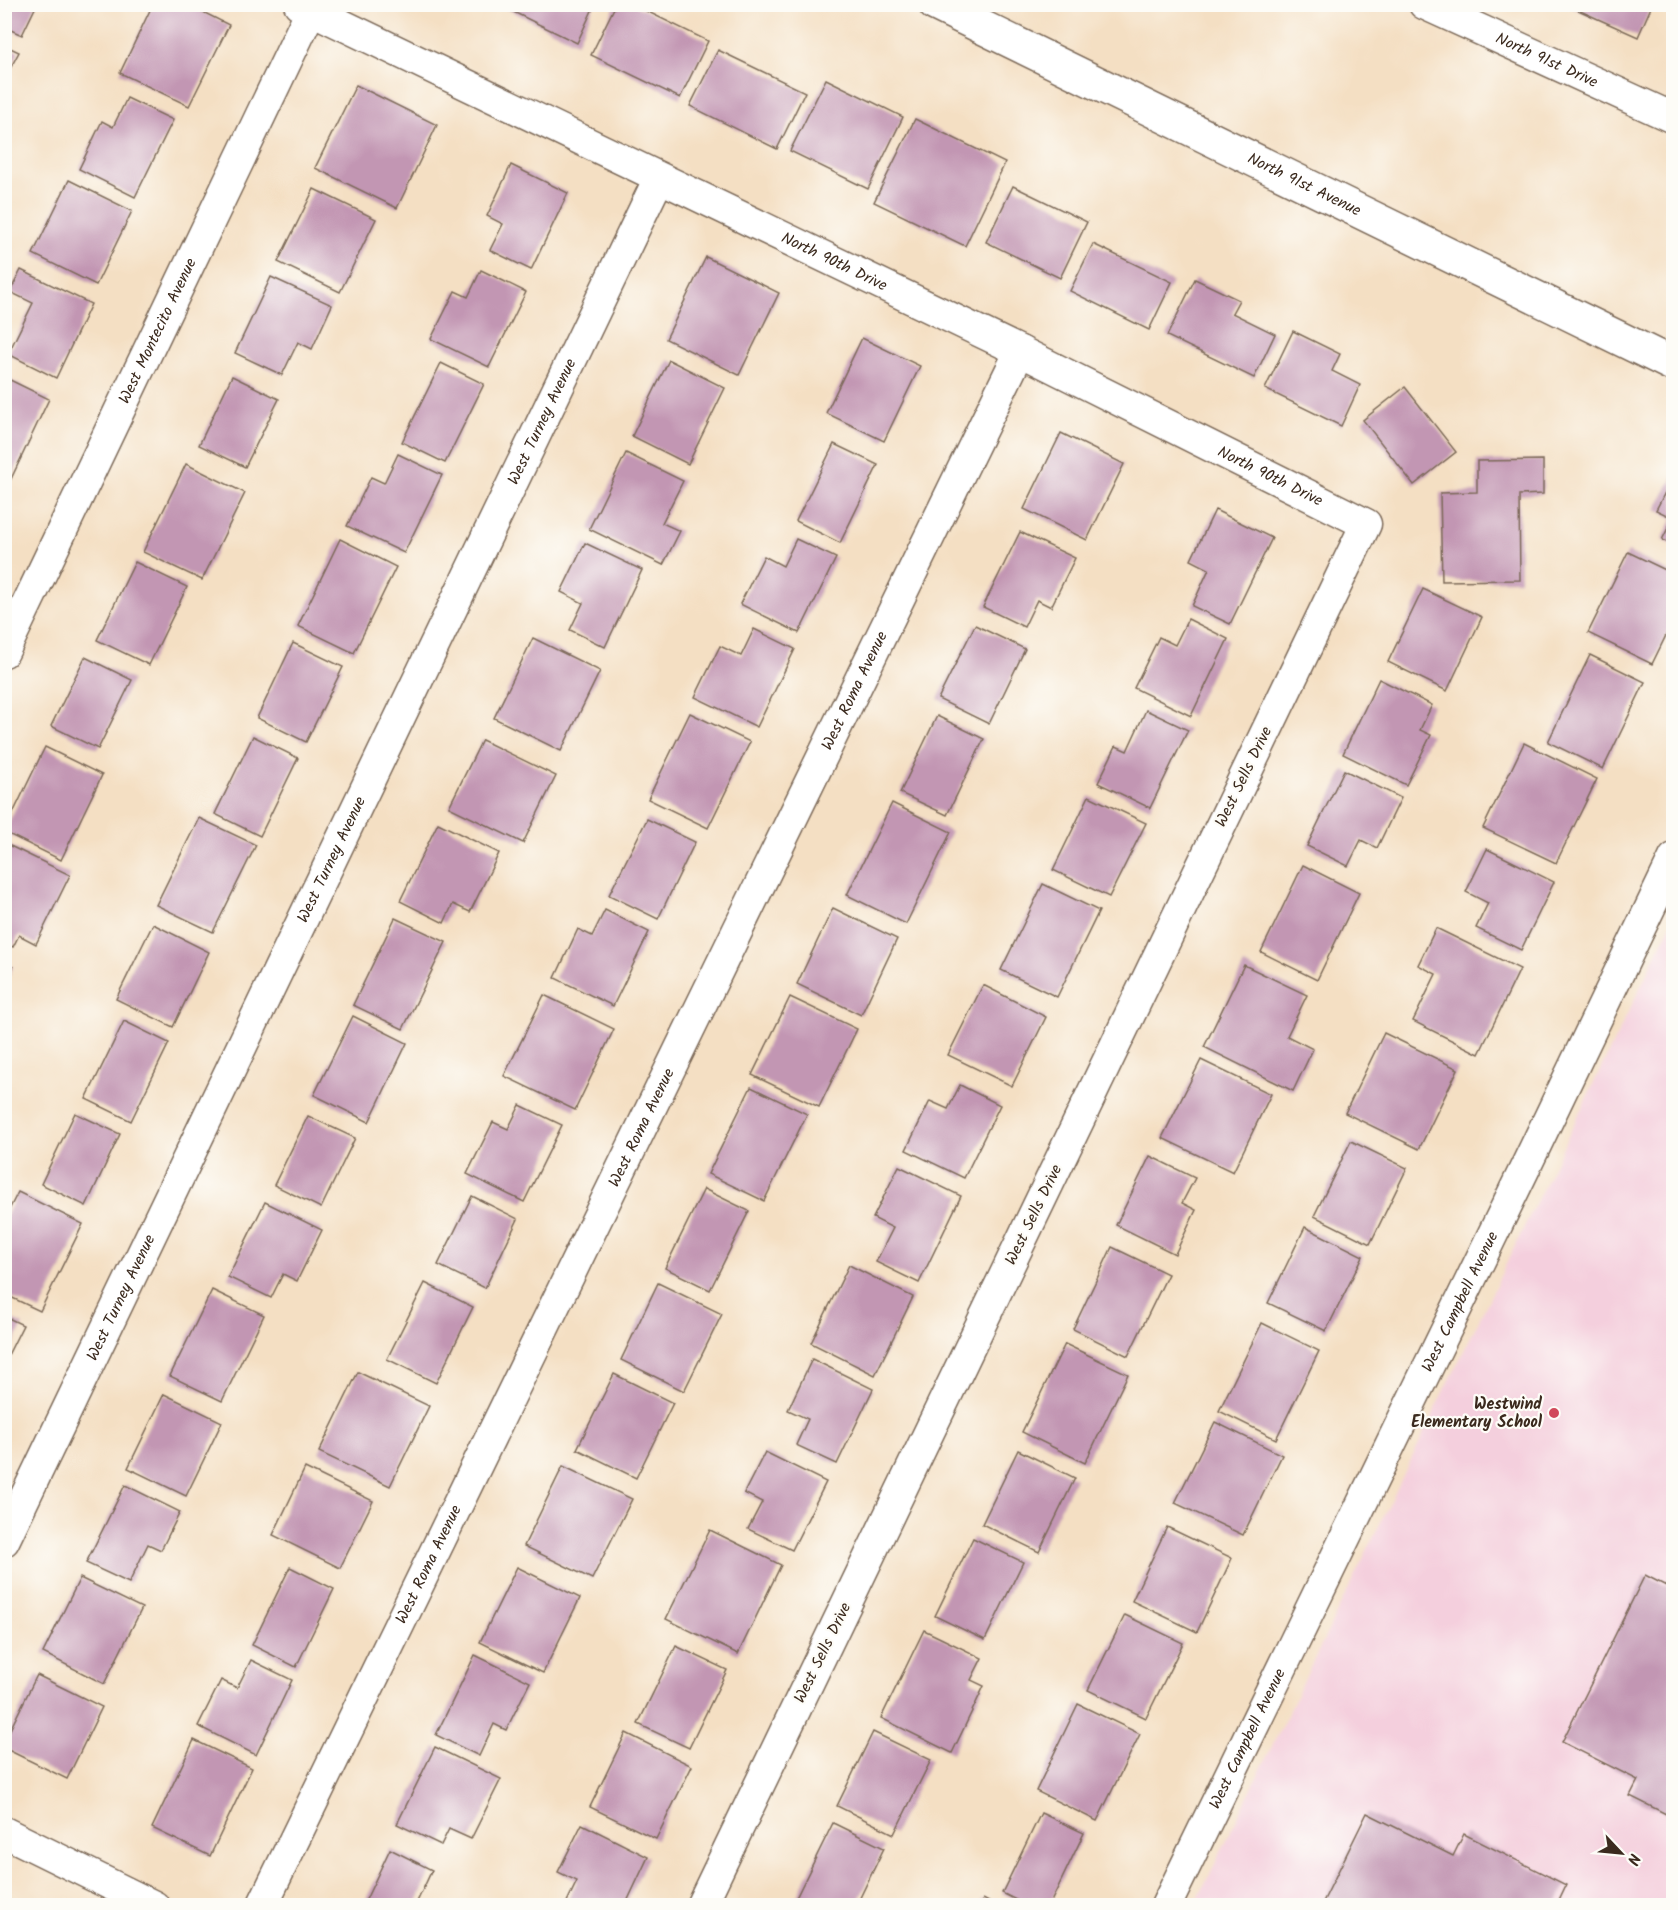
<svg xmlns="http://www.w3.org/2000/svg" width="1678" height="1910" font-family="Kalam,sans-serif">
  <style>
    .built { fill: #f4cfdd }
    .building { fill: #c296b3 }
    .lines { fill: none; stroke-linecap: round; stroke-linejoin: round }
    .street-casing { stroke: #7c6958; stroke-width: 33 }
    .secondary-casing { stroke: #7c6958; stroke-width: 36 }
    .street { stroke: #fff; stroke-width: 30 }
    .secondary { stroke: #fff; stroke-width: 33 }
    .poi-dot { fill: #d1495b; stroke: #fdfcf7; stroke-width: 2 }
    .labels { text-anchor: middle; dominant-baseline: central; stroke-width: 4.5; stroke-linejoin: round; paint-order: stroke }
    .street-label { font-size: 16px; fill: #3b2a1e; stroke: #fdfcf7 }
    .poi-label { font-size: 16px; font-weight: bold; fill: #3b2a1e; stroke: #fdfcf7; text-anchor: end }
  </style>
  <rect width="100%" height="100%" fill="#fdfcf7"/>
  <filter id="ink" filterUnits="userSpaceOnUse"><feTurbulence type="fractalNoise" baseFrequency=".0167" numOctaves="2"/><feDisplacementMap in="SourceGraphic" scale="12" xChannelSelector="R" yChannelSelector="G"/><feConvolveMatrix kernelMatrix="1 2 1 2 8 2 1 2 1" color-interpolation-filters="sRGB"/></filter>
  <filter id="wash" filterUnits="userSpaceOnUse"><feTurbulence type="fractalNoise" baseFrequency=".008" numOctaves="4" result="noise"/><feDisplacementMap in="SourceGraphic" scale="24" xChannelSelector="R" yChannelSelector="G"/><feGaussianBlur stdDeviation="1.35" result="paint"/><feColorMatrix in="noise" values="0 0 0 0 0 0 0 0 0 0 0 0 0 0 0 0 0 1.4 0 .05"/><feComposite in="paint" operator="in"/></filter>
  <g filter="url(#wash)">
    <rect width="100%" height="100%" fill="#f4dfc3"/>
    <polygon class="built" points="1673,920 1673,1905 1195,1905"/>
    <g id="blocks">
      <g class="building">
        <polygon points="4,4 37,4 22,35 4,27"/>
        <polygon points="153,4 187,4 229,25 189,106 120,73"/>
        <polygon points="497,4 595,4 577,43"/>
        <polygon points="616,4 632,4 708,41 680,98 591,55"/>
        <polygon points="1567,5 1652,5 1638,37"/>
        <polygon points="4,45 19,52 4,80"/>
        <polygon points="718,50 805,92 777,149 690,106"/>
        <polygon points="826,79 903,117 868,189 790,151"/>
        <polygon points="356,85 437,125 397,208 315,168"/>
        <polygon points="127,98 173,120 135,197 79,169 102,121 113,127"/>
        <polygon points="915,119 1005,163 965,246 874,202"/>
        <polygon points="511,165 568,193 531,270 490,250 503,224 487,216"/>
        <polygon points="69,180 132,211 96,285 33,254"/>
        <polygon points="1013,186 1087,222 1060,278 986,242"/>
        <polygon points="314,189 376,219 340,292 278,262"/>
        <polygon points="1093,244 1172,282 1149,330 1070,291"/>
        <polygon points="706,257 779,293 739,375 666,339"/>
        <polygon points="21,270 91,304 56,378 8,354 33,303 10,292"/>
        <polygon points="481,270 526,292 489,367 431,339 455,291 468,297"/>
        <polygon points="271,277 332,305 312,349 298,342 282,375 235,353"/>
        <polygon points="1195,279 1239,300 1232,313 1275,334 1254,378 1167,336"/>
        <polygon points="1293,331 1340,354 1332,371 1360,385 1341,426 1265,389"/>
        <polygon points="862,338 920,366 884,441 826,413"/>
        <polygon points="669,360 725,388 688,464 632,436"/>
        <polygon points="441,363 484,384 445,463 402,442"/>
        <polygon points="232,376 279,399 245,467 199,445"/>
        <polygon points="4,377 49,399 10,481 4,478"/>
        <polygon points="1405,387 1456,452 1414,485 1363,420"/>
        <polygon points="1061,433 1124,464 1087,540 1024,509"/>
        <polygon points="834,444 878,465 840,543 796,521"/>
        <polygon points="626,453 683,481 662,523 680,531 663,565 589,529"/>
        <polygon points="398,454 442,475 404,553 347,526 371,477 384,483"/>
        <polygon points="1543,460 1543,494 1519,495 1520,580 1442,581 1440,493 1477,492 1477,461"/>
        <polygon points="186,464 245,493 202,580 143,552"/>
        <polygon points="1674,475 1674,545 1662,540 1673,518 1656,510"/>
        <polygon points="1215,510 1272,538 1230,624 1192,606 1209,569 1191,560"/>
        <polygon points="1020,532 1075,558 1051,607 1037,600 1024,627 983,607"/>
        <polygon points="340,539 396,567 354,653 298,626"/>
        <polygon points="796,539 836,558 799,633 740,604 764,556 783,566"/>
        <polygon points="585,543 642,570 605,647 570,630 583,603 561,592"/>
        <polygon points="1628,552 1674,574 1674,619 1652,664 1588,633"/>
        <polygon points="135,562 187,587 149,665 97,640"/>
        <polygon points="1423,589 1482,617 1447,691 1388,662"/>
        <polygon points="1188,619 1228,639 1191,716 1134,688 1159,637 1175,645"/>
        <polygon points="975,625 1025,649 989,724 938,699"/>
        <polygon points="754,629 795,649 757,727 695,697 720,646 741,656"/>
        <polygon points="533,638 600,671 561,751 494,718"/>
        <polygon points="293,643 343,667 306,742 257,718"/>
        <polygon points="1590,655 1645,682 1603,769 1548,742"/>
        <polygon points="85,657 132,680 98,749 51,726"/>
        <polygon points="1379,679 1432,705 1420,730 1431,735 1406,785 1343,754"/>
        <polygon points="1146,710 1188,730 1150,808 1098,783 1116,746 1127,751"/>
        <polygon points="690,713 750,742 708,828 648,799"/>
        <polygon points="937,716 984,739 947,815 900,793"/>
        <polygon points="253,736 298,758 260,836 215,814"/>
        <polygon points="482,740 556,776 523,843 449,807"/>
        <polygon points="1524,743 1597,779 1556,863 1483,828"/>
        <polygon points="45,747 102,775 61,860 4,832"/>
        <polygon points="1344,770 1401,798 1377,848 1361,840 1348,866 1307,846"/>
        <polygon points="1089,796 1146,823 1109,897 1053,870"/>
        <polygon points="892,803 951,832 906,924 847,895"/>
        <polygon points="199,818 256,845 213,932 156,905"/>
        <polygon points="647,819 695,842 658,919 609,895"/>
        <polygon points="438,823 499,853 470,912 453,904 444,923 400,901"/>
        <polygon points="4,843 70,875 36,944 19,935 13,947 4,943"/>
        <polygon points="1487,849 1554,882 1521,950 1476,928 1488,903 1466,892"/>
        <polygon points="1303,865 1359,893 1317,980 1261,952"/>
        <polygon points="1043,884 1099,911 1057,997 1001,970"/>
        <polygon points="833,908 897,939 861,1015 797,984"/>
        <polygon points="605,910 649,932 613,1006 555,978 578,929 592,936"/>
        <polygon points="395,918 446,942 403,1029 353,1005"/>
        <polygon points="153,924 209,952 173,1027 116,999"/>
        <polygon points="1436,928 1520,969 1479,1054 1413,1021 1436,974 1418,965"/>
        <polygon points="4,963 13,967 4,985"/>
        <polygon points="1244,965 1307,995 1287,1036 1313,1049 1293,1091 1204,1047"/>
        <polygon points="983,985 1046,1017 1012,1086 948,1055"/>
        <polygon points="544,995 614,1029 575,1110 504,1076"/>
        <polygon points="790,997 857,1029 819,1107 752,1075"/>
        <polygon points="353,1016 407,1043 369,1122 314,1095"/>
        <polygon points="124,1021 169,1043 131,1121 86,1099"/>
        <polygon points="1384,1033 1458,1069 1419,1149 1345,1113"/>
        <polygon points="1201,1060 1271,1094 1233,1172 1162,1138"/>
        <polygon points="960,1085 1000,1105 964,1178 906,1150 930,1101 948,1109"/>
        <polygon points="751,1087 807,1114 764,1201 708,1174"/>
        <polygon points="520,1105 562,1125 524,1202 467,1174 493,1122 508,1129"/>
        <polygon points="75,1113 120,1134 86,1206 41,1184"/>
        <polygon points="308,1116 355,1138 321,1208 274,1185"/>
        <polygon points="1351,1141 1407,1168 1370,1244 1314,1216"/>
        <polygon points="1150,1156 1195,1178 1182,1203 1196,1210 1175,1254 1116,1225"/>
        <polygon points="899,1166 961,1196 919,1283 876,1262 893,1228 873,1218"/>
        <polygon points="704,1189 749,1211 710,1290 665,1268"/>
        <polygon points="18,1192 83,1224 40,1311 4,1294 4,1220"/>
        <polygon points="472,1196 518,1219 485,1288 438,1265"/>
        <polygon points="265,1202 322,1230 297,1281 283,1274 271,1298 228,1277"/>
        <polygon points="1305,1227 1363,1256 1326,1331 1268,1303"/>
        <polygon points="1112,1247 1168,1274 1128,1356 1073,1329"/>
        <polygon points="849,1265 913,1297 875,1375 811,1343"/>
        <polygon points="425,1283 473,1307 436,1383 387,1359"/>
        <polygon points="658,1283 722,1314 684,1391 621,1360"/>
        <polygon points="212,1290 264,1315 222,1401 170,1376"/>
        <polygon points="4,1316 23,1325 4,1363"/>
        <polygon points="1262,1323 1319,1351 1276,1439 1219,1411"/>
        <polygon points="1065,1344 1128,1374 1085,1463 1022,1432"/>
        <polygon points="812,1359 873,1389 837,1464 796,1445 808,1419 788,1410"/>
        <polygon points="358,1372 429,1406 390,1486 319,1452"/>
        <polygon points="614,1374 673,1403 636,1478 577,1449"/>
        <polygon points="164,1394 222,1422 186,1496 128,1468"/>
        <polygon points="1215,1422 1282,1455 1243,1535 1175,1503"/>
        <polygon points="1018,1450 1075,1478 1039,1552 982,1524"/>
        <polygon points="765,1452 826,1482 792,1550 748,1529 762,1502 744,1493"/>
        <polygon points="563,1466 632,1499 592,1579 524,1546"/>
        <polygon points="305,1468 373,1501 340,1568 273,1535"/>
        <polygon points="125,1485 180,1512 161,1550 148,1544 129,1583 86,1563"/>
        <polygon points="1167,1527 1232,1558 1197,1632 1132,1601"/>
        <polygon points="710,1530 781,1565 738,1654 666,1619"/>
        <polygon points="973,1538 1023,1562 985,1640 935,1616"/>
        <polygon points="290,1567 334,1589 296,1667 252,1645"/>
        <polygon points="517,1567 580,1598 543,1673 480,1642"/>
        <polygon points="1645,1575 1674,1590 1674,1818 1630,1796 1638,1780 1562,1742"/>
        <polygon points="80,1578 142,1608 104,1684 43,1653"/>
        <polygon points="1125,1615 1183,1643 1146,1718 1088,1690"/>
        <polygon points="924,1630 982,1658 971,1680 984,1686 952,1753 881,1718"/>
        <polygon points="676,1646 727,1670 689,1748 638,1724"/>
        <polygon points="475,1655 530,1682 506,1730 494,1724 479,1756 436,1735"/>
        <polygon points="251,1660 292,1680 256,1755 198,1726 221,1680 237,1688"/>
        <polygon points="37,1675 102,1707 67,1779 4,1748 4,1742"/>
        <polygon points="1078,1704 1140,1734 1097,1821 1036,1791"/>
        <polygon points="873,1732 931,1760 894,1834 837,1806"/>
        <polygon points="626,1733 692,1766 656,1839 590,1807"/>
        <polygon points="194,1740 252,1768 210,1856 152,1828"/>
        <polygon points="435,1747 501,1779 471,1839 449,1829 441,1845 397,1824"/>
        <polygon points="1041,1813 1084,1833 1049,1906 1028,1906 1002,1893"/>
        <polygon points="1367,1813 1453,1856 1464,1834 1566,1885 1556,1906 1321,1906"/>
        <polygon points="833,1823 884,1848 856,1906 813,1906 796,1898"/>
        <polygon points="582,1824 648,1857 625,1906 565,1906 577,1881 558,1872"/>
        <polygon points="390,1849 432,1870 415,1906 363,1906"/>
        <polygon points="983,1899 996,1906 980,1906"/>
      </g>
    </g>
  </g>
  <g filter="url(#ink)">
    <use href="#blocks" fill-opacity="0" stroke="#7c6958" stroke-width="1.5"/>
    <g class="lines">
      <g class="street-casing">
        <g id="street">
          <path id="s1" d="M299,4L1020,351L1366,524L701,1906"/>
          <path id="s2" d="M1424,4L1671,117L1674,111"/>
          <path id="s3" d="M4,652L311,10"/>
          <path id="s4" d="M4,1541L659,178"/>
          <polyline points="4,1832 154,1906"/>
          <path id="s5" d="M262,1906L1020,351"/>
          <path id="s6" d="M1166,1906L1525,1168L1674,858"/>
        </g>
      </g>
      <g class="secondary-casing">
        <g id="secondary">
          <path id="s7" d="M935,4L1674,365"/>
        </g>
      </g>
      <use href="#street" class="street"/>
      <use href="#secondary" class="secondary"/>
    </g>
  </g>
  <circle class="poi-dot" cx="1554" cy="1413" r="6"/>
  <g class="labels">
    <g class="street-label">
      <text stroke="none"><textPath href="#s2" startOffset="135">North 91st Drive</textPath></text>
      <text stroke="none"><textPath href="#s7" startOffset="411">North 91st Avenue</textPath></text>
      <text stroke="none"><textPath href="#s1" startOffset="594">North 90th Drive</textPath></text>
      <text stroke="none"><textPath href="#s3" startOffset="356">West Montecito Avenue</textPath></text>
      <text stroke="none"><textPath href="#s4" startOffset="1242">West Turney Avenue</textPath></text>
      <text stroke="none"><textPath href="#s1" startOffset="1080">North 90th Drive</textPath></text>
      <text stroke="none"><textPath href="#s5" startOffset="1352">West Roma Avenue</textPath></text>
      <text transform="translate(1244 777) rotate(-64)">West Sells Drive</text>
      <text stroke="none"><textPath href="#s4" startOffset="756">West Turney Avenue</textPath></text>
      <text stroke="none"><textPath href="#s5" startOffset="866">West Roma Avenue</textPath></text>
      <text transform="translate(1034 1215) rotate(-64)">West Sells Drive</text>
      <text stroke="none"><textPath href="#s4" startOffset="270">West Turney Avenue</textPath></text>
      <text stroke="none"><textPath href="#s6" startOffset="672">West Campbell Avenue</textPath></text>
      <text stroke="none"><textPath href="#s5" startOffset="380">West Roma Avenue</textPath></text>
      <text transform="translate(823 1653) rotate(-64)">West Sells Drive</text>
      <text stroke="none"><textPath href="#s6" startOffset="186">West Campbell Avenue</textPath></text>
    </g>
    <g class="poi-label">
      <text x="1542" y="1404">Westwind<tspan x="1542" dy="18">Elementary School</tspan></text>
    </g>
  </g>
  <rect width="1678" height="1910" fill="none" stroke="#fdfcf7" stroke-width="24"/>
  <g transform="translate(1621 1853) rotate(116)" stroke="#fdfcf7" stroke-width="4.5" paint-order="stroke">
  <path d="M0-4.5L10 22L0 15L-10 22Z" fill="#3b2a1e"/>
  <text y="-9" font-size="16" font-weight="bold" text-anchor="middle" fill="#3b2a1e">N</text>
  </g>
</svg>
